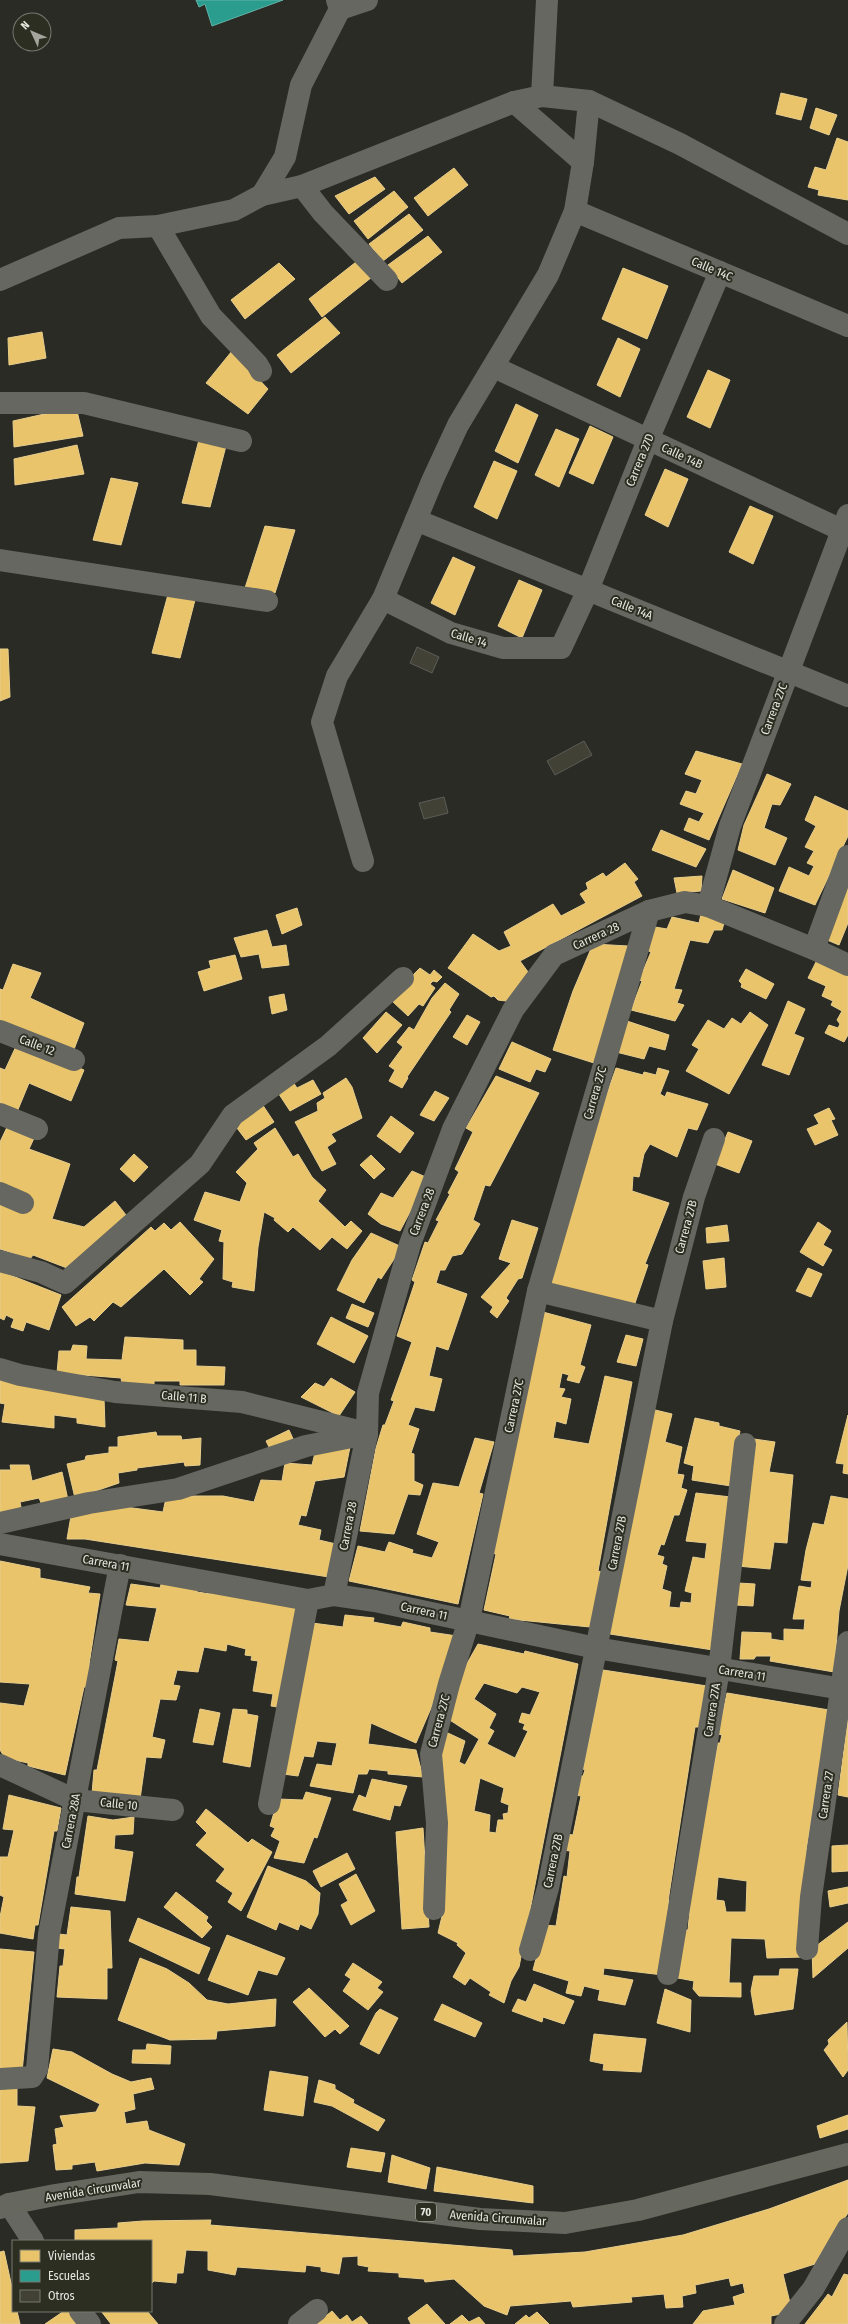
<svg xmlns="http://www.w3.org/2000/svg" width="848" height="2324" font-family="'Fira Sans Condensed',sans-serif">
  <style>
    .homes { fill: #e9c46a; stroke: #e8ce8d; fill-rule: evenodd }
    .schools { fill: #2a9d8f; stroke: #62b3a7 }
    .building { fill: #414136; stroke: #5c5d58 }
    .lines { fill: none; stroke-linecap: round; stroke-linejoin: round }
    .street { stroke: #666760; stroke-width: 22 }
    .primary { stroke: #66675e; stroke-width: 22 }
    .labels { text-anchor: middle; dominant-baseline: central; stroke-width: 4; stroke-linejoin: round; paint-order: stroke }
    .shield { fill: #2d2e22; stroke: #aeb0a6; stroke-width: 1 }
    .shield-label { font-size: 11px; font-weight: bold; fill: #e6e7df }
    .street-label { font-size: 12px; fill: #e6e7df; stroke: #2d2e22 }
  </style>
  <rect width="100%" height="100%" fill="#2b2b25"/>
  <g class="homes">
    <polygon points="781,93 807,99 801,120 776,114"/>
    <polygon points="816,108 837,115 829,135 810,128"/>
    <polygon points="837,138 848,142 848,200 818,195 819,190 808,187 815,167 826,170"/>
    <polygon points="454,168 468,185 428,216 414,198"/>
    <polygon points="375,177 385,189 349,214 335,196"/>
    <polygon points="394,191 408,207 368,239 354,221"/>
    <polygon points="409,214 423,230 383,261 369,244"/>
    <polygon points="428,236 442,252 402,283 388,265"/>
    <polygon points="356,262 372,277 322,317 309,299"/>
    <polygon points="279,263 295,279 245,319 231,300"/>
    <polygon points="623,268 668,286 647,339 602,319"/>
    <polygon points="325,317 340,333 291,373 277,355"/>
    <polygon points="42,332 46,358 9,365 8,338"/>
    <polygon points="618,338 640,349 620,397 597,385"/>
    <polygon points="232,351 268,389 248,414 206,383"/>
    <polygon points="708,370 730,380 710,428 687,417"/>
    <polygon points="516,404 538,415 518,463 495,451"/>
    <polygon points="76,407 83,436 14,447 13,421"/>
    <polygon points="590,426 613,437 593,484 569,473"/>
    <polygon points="556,429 579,439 559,487 535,475"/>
    <polygon points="199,440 226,446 210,507 182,503"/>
    <polygon points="77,445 84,474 15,485 14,459"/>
    <polygon points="494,461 517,471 497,519 474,507"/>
    <polygon points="665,469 688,479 668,527 645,515"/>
    <polygon points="111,478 138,483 121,545 93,540"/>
    <polygon points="750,506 773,516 753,564 729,552"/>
    <polygon points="265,526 295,530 275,593 245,588"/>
    <polygon points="453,557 475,567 455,615 431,603"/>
    <polygon points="519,580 542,590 522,638 498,626"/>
    <polygon points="169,591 196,596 180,658 152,653"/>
    <polygon points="0,649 8,649 10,697 0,701"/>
    <polygon points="696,751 742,764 709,840 684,830 689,818 699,822 704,813 680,804 686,791 696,794 702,780 685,774"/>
    <polygon points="767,774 791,784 780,805 772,804 764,828 787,838 775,865 738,850 744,825"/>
    <polygon points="815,796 848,811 848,836 815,905 779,891 789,867 809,876 814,866 807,863 814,851 805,847 816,826 805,820"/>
    <polygon points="661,830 706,849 696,867 652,850"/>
    <polygon points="625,863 638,879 634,882 642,896 520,961 531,976 506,1001 498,1000 494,996 491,997 448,968 473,934 499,951 511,946 504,932 553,904 561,916 586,903 580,894 588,889 586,883 603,873 606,877"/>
    <polygon points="733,870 774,888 765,913 722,899"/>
    <polygon points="848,873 848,923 839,945 820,937"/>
    <polygon points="702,876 701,891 677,893 674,878"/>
    <polygon points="297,908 302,925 282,934 276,915"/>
    <polygon points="701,914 725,920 722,930 714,930 708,943 690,940 674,989 682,990 677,1003 684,1005 675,1021 631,1010 642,981 639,980 651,952 646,950 655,927 667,929 672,917 699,923"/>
    <polygon points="267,930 272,947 286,945 289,965 262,968 259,954 241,957 234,938"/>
    <polygon points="593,944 628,946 594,1063 553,1050 573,991"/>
    <polygon points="235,955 242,979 204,991 198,972 211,968 209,961"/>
    <polygon points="817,960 848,976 848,1035 844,1042 825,1033 829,1025 838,1028 840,1024 837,1020 842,1011 831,1005 833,1001 822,996 826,986 808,978"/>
    <polygon points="13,964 41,973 30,998 84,1023 73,1052 0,1026 0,989 3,990"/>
    <polygon points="420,968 430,975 434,970 442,977 437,982 433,981 430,984 435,988 423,1006 419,1004 408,1016 392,1001 394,994"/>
    <polygon points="746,969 774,984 766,999 741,987 742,984 739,981"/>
    <polygon points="445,983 459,994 449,1010 451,1012 407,1077 408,1078 402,1088 389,1081 395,1070 389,1066 403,1047 397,1042 409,1027 414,1030 432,998"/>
    <polygon points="284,994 287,1010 272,1014 269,997"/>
    <polygon points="788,1001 805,1009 794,1034 804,1038 789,1075 762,1065"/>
    <polygon points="386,1012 402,1025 377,1053 363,1038"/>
    <polygon points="750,1012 768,1025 729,1094 686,1071 699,1049 692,1045 708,1020 724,1029 732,1018 741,1024"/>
    <polygon points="467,1015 480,1022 467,1045 453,1037"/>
    <polygon points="627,1021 669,1035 665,1050 649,1046 644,1059 616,1052"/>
    <polygon points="18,1042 84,1070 71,1101 29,1083 17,1112 0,1106 0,1068 5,1070"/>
    <polygon points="512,1042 551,1059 545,1072 536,1069 530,1082 499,1069"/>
    <polygon points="616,1068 643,1075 644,1072 656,1075 658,1068 669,1071 660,1094 665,1097 667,1092 708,1104 697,1130 688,1128 677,1157 650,1144 644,1154 639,1177 633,1176 632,1191 669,1203 645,1264 648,1265 634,1306 549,1284 605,1099"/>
    <polygon points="496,1076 539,1093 490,1186 485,1185 473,1220 480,1224 462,1254 452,1256 445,1270 440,1270 436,1283 467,1294 448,1350 436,1346 429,1376 442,1379 434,1411 415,1407 408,1425 419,1429 411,1453 414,1454 414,1481 423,1485 420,1495 408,1494 394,1534 360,1531 376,1448 383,1425 385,1425 394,1401 391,1400 412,1342 397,1336 415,1282 412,1280 425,1242 428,1243 439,1221 436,1220 450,1194 448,1193 459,1172 455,1169 473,1132 466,1128"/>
    <polygon points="346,1078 352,1087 362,1118 331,1134 336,1141 327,1147 336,1164 322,1171 295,1122 318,1111 317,1103 325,1098 323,1093"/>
    <polygon points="291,1079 297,1088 313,1080 321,1094 290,1111 275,1088"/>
    <polygon points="435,1091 449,1098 434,1121 420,1115"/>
    <polygon points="262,1104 274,1122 246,1140 234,1124"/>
    <polygon points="829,1108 835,1119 831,1120 838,1135 815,1145 807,1129 819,1124 814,1115"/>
    <polygon points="391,1116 414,1133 400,1153 377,1136"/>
    <polygon points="9,1123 36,1134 29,1149 70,1164 52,1219 84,1227 115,1201 126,1215 67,1268 33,1255 30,1259 0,1249 0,1142"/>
    <polygon points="275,1128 293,1157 298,1154 312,1177 326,1190 318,1201 345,1227 351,1221 362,1231 347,1249 332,1237 320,1250 293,1227 288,1232 274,1220 275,1218 264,1212 258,1247 254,1291 232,1287 233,1282 223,1279 224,1242 219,1241 222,1230 194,1220 205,1192 240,1202 247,1183 236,1172 258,1149 254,1143"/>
    <polygon points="728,1132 752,1141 739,1173 715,1164"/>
    <polygon points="134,1154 148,1167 134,1182 120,1169"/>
    <polygon points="371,1155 385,1169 374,1179 360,1165"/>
    <polygon points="412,1171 428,1178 400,1231 381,1224 368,1214 381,1193 393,1198"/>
    <polygon points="512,1220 538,1228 522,1278 518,1279 506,1298 509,1301 497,1318 490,1312 493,1307 481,1297 511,1263 499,1259"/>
    <polygon points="180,1222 214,1259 199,1279 203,1282 190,1295 164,1269 121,1307 113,1302 94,1321 90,1317 76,1326 62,1307 151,1227 155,1231 164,1223 171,1230"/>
    <polygon points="818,1222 831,1231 823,1245 832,1250 823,1266 800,1252"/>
    <polygon points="727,1225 729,1241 707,1243 706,1228"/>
    <polygon points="371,1233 402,1247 381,1279 378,1277 364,1303 337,1290 352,1260"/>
    <polygon points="724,1258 726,1287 706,1289 703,1261"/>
    <polygon points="808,1268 822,1274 811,1297 796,1291"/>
    <polygon points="0,1271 61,1295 49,1330 26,1322 23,1331 11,1327 14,1319 6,1315 4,1320 0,1318"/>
    <polygon points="352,1304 374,1313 368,1327 346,1318"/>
    <polygon points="543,1312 591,1325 580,1365 585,1367 579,1383 567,1380 569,1375 562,1373 559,1388 565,1389 561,1397 571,1399 566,1424 556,1421 553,1438 589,1444 605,1376 632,1382 598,1571 602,1572 590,1627 509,1619 510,1616 484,1610 496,1554 491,1553"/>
    <polygon points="331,1317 368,1336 354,1363 317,1344"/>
    <polygon points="626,1335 643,1339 636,1366 617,1362"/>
    <polygon points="125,1337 183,1340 183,1350 196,1350 196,1366 225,1367 224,1385 180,1385 180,1381 154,1381 154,1387 122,1384 121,1378 57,1373 59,1351 71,1351 73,1345 87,1346 86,1359 122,1360"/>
    <polygon points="331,1378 355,1392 339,1416 301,1397 315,1383 324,1387"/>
    <polygon points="0,1380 104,1398 105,1427 77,1423 77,1418 54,1415 54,1428 2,1422 5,1404 0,1403"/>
    <polygon points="651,1409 672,1414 665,1442 682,1447 677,1474 684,1475 681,1488 687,1490 679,1515 674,1515 664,1545 661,1544 657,1555 664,1557 662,1564 667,1566 662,1589 671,1592 669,1607 680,1608 681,1602 691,1603 692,1593 685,1591 693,1557 705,1559 707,1543 686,1541 696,1493 731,1497 716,1598 720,1599 713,1650 610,1634"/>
    <polygon points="848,1415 848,1474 843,1473 844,1464 836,1463"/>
    <polygon points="695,1418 719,1423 719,1426 740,1431 731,1486 692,1480 694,1466 684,1463"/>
    <polygon points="289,1430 294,1441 271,1451 266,1441"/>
    <polygon points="156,1432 157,1436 181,1436 182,1440 201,1438 200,1465 185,1466 184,1462 137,1468 137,1470 118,1473 119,1483 75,1498 67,1464 85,1460 86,1456 109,1453 109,1447 118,1447 118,1437"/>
    <polygon points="475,1438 494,1442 479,1493 483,1494 458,1604 349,1581 358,1546 385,1552 389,1542 413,1550 412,1553 432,1558 439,1542 417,1534 433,1483 459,1487"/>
    <polygon points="754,1439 775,1442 769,1472 793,1475 787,1543 774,1542 770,1569 737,1566"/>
    <polygon points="350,1447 344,1477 315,1481 306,1516 301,1515 298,1525 321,1530 319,1540 336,1544 329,1577 85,1539 67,1539 71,1516 125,1507 163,1512 166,1498 177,1496 223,1496 254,1502 261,1480 282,1481 285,1463 312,1465 316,1449"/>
    <polygon points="10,1465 29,1465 32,1481 62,1472 68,1500 42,1505 39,1498 20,1502 22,1512 0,1514 0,1470 11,1470"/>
    <polygon points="831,1496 848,1499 848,1565 839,1611 834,1672 770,1661 771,1656 756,1656 754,1659 740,1659 742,1632 771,1633 771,1639 784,1641 784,1629 804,1630 805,1619 793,1619 799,1586 811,1588 812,1581 801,1580 806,1550 813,1523 824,1525"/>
    <polygon points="0,1561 40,1569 40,1578 90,1587 88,1593 100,1594 89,1665 93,1665 88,1687 84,1687 65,1775 28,1766 28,1763 5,1758 0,1750 0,1703 24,1706 30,1684 0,1682"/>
    <polygon points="162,1581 198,1585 197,1592 211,1594 211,1591 303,1608 284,1708 271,1706 273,1694 253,1691 258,1661 251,1660 252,1656 245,1655 246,1649 227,1644 226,1651 204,1647 198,1672 177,1670 173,1685 180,1686 176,1700 160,1699 152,1737 165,1740 161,1758 146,1757 140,1799 92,1794 94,1770 97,1770 118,1661 115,1660 119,1639 149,1642 157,1608 126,1605 131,1584 160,1588"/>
    <polygon points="738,1583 755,1584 753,1606 735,1605"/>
    <polygon points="345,1615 374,1618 373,1622 401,1627 403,1622 430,1628 430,1632 457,1636 441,1685 416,1743 371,1723 368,1744 416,1750 423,1777 388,1774 388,1771 369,1769 367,1774 358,1774 353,1793 310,1786 317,1764 332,1766 337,1743 317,1741 313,1757 304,1756 298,1776 283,1774 291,1736 293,1737 299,1683 312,1623 343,1627"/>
    <path d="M478,1644L524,1654L525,1651L578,1664L519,1967L511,1981L504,2003L489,1995L491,1992L470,1978L465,1985L453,1977L466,1953L457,1945L458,1943L438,1933L443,1912L435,1727L465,1741L459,1762L465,1765L479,1739L439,1713ZM484,1683L517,1693L522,1687L540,1692L530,1715L522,1713L519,1722L525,1724L523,1729L528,1731L515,1758L487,1744L494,1731L489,1728L496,1714L474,1699ZM480,1778L504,1788L501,1802L509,1805L508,1813L503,1814L504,1820H498L496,1833L489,1832L490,1815L474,1811Z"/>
    <polygon points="603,1670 707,1686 702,1727 695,1727 669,1895 663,1975 604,1968 603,1975 633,1980 625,2005 598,2000 600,1990 584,1986 581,1996 566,1993 569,1981 533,1970 545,1925 556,1926 564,1876 567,1877 570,1851 563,1850 566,1834 573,1835 581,1796 575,1795 580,1776 583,1776 585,1770 583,1769"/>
    <path d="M727,1693L829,1710L806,1852L811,1853L803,1957L767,1958L765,1939L731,1938L729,1983H741V1997L699,1996L693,1989L694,1981L678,1978L684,1930H688L692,1886L718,1743H720L722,1735L718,1734ZM718,1877L747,1881L746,1912H726L724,1901L716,1900Z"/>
    <polygon points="200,1709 220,1713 213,1745 193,1742"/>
    <polygon points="233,1709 247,1710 247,1714 258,1716 250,1767 223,1762"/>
    <polygon points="848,1719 848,1797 838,1795"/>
    <polygon points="372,1779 407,1786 400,1806 394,1805 390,1820 353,1810 359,1795 366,1798"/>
    <polygon points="306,1792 331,1798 317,1838 314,1837 304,1863 274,1858 280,1841 271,1836 275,1828 270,1826 278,1799 303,1800"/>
    <polygon points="9,1795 61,1808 57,1831 54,1831 38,1925 35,1925 33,1939 0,1933 0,1917 4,1897 0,1895 0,1857 8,1857 14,1830 3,1829"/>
    <polygon points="206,1809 248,1843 252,1839 272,1852 241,1911 228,1902 233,1893 216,1881 225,1869 196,1845 207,1833 196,1822"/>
    <polygon points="88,1816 113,1820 134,1817 133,1834 115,1835 114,1849 133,1852 125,1901 75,1894 77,1877 79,1877"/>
    <polygon points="423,1828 429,1927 402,1929 396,1832"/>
    <polygon points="848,1845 848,1871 832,1872 832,1846"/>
    <polygon points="347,1853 355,1869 321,1887 313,1871"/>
    <polygon points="268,1866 306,1881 320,1893 318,1914 311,1929 300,1924 298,1930 279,1922 276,1930 247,1917"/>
    <polygon points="356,1874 375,1911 351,1925 341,1905 348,1901 339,1884"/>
    <polygon points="848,1887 848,1903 830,1907 828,1891"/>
    <polygon points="176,1892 208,1917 206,1921 212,1927 202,1938 164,1907"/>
    <polygon points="71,1907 110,1911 112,1968 107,1968 107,1999 57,1997 60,1966 63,1966 65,1949 57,1948 59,1934 67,1935"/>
    <polygon points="138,1918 210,1948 199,1974 129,1941"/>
    <polygon points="848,1922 848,1948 813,1978 812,1949"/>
    <polygon points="227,1935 285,1958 277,1975 258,1970 248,1995 208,1980"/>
    <polygon points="0,1949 34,1952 22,2072 0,2072"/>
    <polygon points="140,1958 167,1969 189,1983 207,2000 228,2004 276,1999 275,2026 217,2031 216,2039 170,2040 118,2020"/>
    <polygon points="353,1963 382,1982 377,1988 383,1992 368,2010 343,1991 351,1979 345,1975"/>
    <polygon points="780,1969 798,1969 793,2009 755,2015 751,1991 754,1976 779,1976"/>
    <polygon points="534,1984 574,2001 564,2024 543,2017 542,2022 512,2011 518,1999 526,2002"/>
    <polygon points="309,1988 349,2026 340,2034 335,2029 325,2037 293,2002"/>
    <polygon points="665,1989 691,2000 690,2032 657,2023"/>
    <polygon points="442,2004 482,2023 475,2037 434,2020"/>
    <polygon points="380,2009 398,2018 379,2054 360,2044 376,2013"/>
    <polygon points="847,2022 848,2070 843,2077 824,2050 829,2044 828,2040"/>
    <polygon points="594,2034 646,2039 641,2072 603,2070 604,2064 590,2061"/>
    <polygon points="147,2044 171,2046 170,2064 132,2063 133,2050 146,2050"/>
    <polygon points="53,2049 72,2052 112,2074 131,2082 151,2078 154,2089 133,2094 135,2109 124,2112 126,2124 147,2121 149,2130 185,2144 179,2165 145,2163 97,2171 95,2162 72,2165 72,2169 56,2170 53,2145 57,2144 55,2129 64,2127 60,2116 96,2112 100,2104 47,2078"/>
    <polygon points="270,2071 308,2077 303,2116 264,2110"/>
    <polygon points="319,2080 335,2085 335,2089 354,2100 353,2103 385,2120 378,2131 332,2106 314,2102"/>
    <polygon points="17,2087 17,2106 35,2107 28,2161 0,2163 0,2088"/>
    <polygon points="848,2115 848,2129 820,2138 817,2126"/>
    <polygon points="351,2148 385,2153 381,2172 347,2167"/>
    <polygon points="392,2155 430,2168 426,2189 388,2182"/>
    <polygon points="437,2167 533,2186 533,2203 434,2191"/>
    <polygon points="848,2180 848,2213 842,2222 838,2225 815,2264 783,2274 790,2303 781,2314 771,2316 771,2324 693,2324 703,2311 735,2305 733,2297 745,2293 743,2283 731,2286 729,2278 695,2285 696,2293 682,2296 683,2307 666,2308 664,2294 631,2297 632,2302 573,2307 571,2301 510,2306 507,2315 484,2306 454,2279 425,2282 424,2279 399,2277 399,2273 368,2271 369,2267 358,2265 358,2256 342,2257 339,2274 321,2271 321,2267 306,2265 305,2272 237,2267 235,2275 208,2270 208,2251 186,2250 183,2273 177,2273 176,2283 154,2281 151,2284 151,2241 75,2241 75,2230 118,2228 118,2223 143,2221 211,2220 210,2225 512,2250 513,2256 585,2252 683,2235 769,2209"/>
    <polygon points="4,2251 13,2292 13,2311 17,2311 20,2324 0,2324 0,2252"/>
    <polygon points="844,2274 848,2275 848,2324 805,2324 828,2294 832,2297"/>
    <polygon points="427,2304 445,2324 411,2324 408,2318"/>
    <polygon points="64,2311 69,2311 78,2324 45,2324"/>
    <polygon points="101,2311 147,2311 158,2324 111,2324"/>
    <polygon points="332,2311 340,2320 347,2315 352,2322 361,2316 368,2324 316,2324"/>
    <polygon points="537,2312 549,2324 515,2324 526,2315 529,2318"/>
    <polygon points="462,2315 469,2322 479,2317 485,2324 450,2324"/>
  </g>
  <polygon class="schools" points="196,0 283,0 212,26 205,4 199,7"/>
  <g class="building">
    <polygon points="417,647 439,657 432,673 410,663"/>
    <polygon points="584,741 592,755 555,775 547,761"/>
    <polygon points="444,797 448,813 424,819 419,803"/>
  </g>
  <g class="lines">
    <g class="street">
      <polyline points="340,9 367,0"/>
      <polyline points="542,96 547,0"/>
      <polyline points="514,102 583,162"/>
      <polyline points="302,186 323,213 387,280"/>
      <polyline points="262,195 285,157 301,85 340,9 337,0"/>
      <polyline points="575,211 848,326"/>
      <polyline points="158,226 211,316 257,364 261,371"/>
      <polyline points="0,280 119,228 158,226 234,210 262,195 302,186 514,102 542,96 589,101 680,144 848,234"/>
      <polyline points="494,367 848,533"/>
      <polyline points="0,403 84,403 241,441"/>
      <polyline points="416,520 848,696"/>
      <polyline points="0,560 267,601"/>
      <polyline points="383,599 451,633 503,648 561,648 588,590 648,440 720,272"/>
      <polyline points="363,861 322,722 337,676 383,599 433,479 458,425 548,275 575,211 583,162 589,101"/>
      <polyline points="708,906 730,826 848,515"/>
      <polyline points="814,949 848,856"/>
      <polyline points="0,1031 74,1060"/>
      <polyline points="0,1114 37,1129"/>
      <polyline points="0,1193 23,1203"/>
      <polyline points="0,1261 41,1272 65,1283 200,1164 233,1115 328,1046 403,978"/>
      <polyline points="538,1291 662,1321"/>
      <polyline points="0,1369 20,1375 115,1392 242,1402 362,1432"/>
      <polyline points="0,1523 89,1503 178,1489 306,1446 367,1434"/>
      <polyline points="0,1544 308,1600 334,1595 375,1601 596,1648 848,1690"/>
      <polyline points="334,1595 367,1434 368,1393 410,1244 453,1129 513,1010 554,955 649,911 685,902 708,906 814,949 848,965"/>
      <polyline points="0,1765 75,1800 173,1810"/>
      <polyline points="269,1804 308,1600"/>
      <polyline points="434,1909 437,1823 431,1754 449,1684 469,1620 538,1291 649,911"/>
      <polyline points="807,1949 811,1897 848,1642"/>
      <polyline points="530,1950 548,1888 662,1321 694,1197 714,1139"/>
      <polyline points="668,1974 719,1669 745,1444"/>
      <polyline points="0,2079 32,2077 37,2069 49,1934 120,1565"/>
      <polyline points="9,2204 33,2241"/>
      <polyline points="80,2311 90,2324"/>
      <polyline points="299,2324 317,2310"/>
      <polyline points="785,2324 813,2289 848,2228"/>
    </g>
    <polyline class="primary" points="0,2208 9,2204 55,2195 139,2182 210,2184 480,2219 565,2223 638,2210 848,2154"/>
  </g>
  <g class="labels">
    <rect class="shield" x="416" y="2203" width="20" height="18" rx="3"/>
    <g class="shield-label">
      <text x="426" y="2212">70</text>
    </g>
    <g class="street-label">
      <text transform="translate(712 269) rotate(23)">Calle 14C</text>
      <text transform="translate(682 456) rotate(25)">Calle 14B</text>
      <text transform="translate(640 460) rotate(-68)">Carrera 27D</text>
      <text transform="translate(632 608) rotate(22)">Calle 14A</text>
      <text transform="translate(469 638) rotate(17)">Calle 14</text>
      <text transform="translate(774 709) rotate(-69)">Carrera 27C</text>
      <text transform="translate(596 936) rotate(-25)">Carrera 28</text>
      <text transform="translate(37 1045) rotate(21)">Calle 12</text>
      <text transform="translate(595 1093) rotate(-74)">Carrera 27C</text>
      <text transform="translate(422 1212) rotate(-69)">Carrera 28</text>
      <text transform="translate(686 1227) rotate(-75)">Carrera 27B</text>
      <text transform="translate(184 1397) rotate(5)">Calle 11 B</text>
      <text transform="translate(514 1406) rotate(-78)">Carrera 27C</text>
      <text transform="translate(348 1526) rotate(-79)">Carrera 28</text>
      <text transform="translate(617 1543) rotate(-79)">Carrera 27B</text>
      <text transform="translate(106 1563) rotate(10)">Carrera 11</text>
      <text transform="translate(424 1611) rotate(12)">Carrera 11</text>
      <text transform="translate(742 1673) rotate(9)">Carrera 11</text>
      <text transform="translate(712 1710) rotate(-81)">Carrera 27A</text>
      <text transform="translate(439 1721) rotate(-75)">Carrera 27C</text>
      <text transform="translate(826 1795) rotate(-82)">Carrera 27</text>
      <text transform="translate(119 1804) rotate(6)">Calle 10</text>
      <text transform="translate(71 1821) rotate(-79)">Carrera 28A</text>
      <text transform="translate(553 1861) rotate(-78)">Carrera 27B</text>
      <text transform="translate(93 2190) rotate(-9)">Avenida Circunvalar</text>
      <text transform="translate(498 2218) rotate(4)">Avenida Circunvalar</text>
    </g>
  </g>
  <rect x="12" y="2240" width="140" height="72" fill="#2d2e22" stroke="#77786e"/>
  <rect x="20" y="2250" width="20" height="12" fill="#e9c46a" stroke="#77786e"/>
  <text x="48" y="2260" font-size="12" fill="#e6e7df">Viviendas</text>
  <rect x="20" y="2270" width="20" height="12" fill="#2a9d8f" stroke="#77786e"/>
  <text x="48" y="2280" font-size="12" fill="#e6e7df">Escuelas</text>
  <rect x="20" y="2290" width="20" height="12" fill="#414136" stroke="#77786e"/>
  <text x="48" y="2300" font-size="12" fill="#e6e7df">Otros</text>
  <g transform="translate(32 32) rotate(314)"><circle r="19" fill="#2d2e22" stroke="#77786e"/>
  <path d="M0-3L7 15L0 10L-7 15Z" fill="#a5a59e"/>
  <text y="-6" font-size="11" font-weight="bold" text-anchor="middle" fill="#e6e7df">N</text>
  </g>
</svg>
